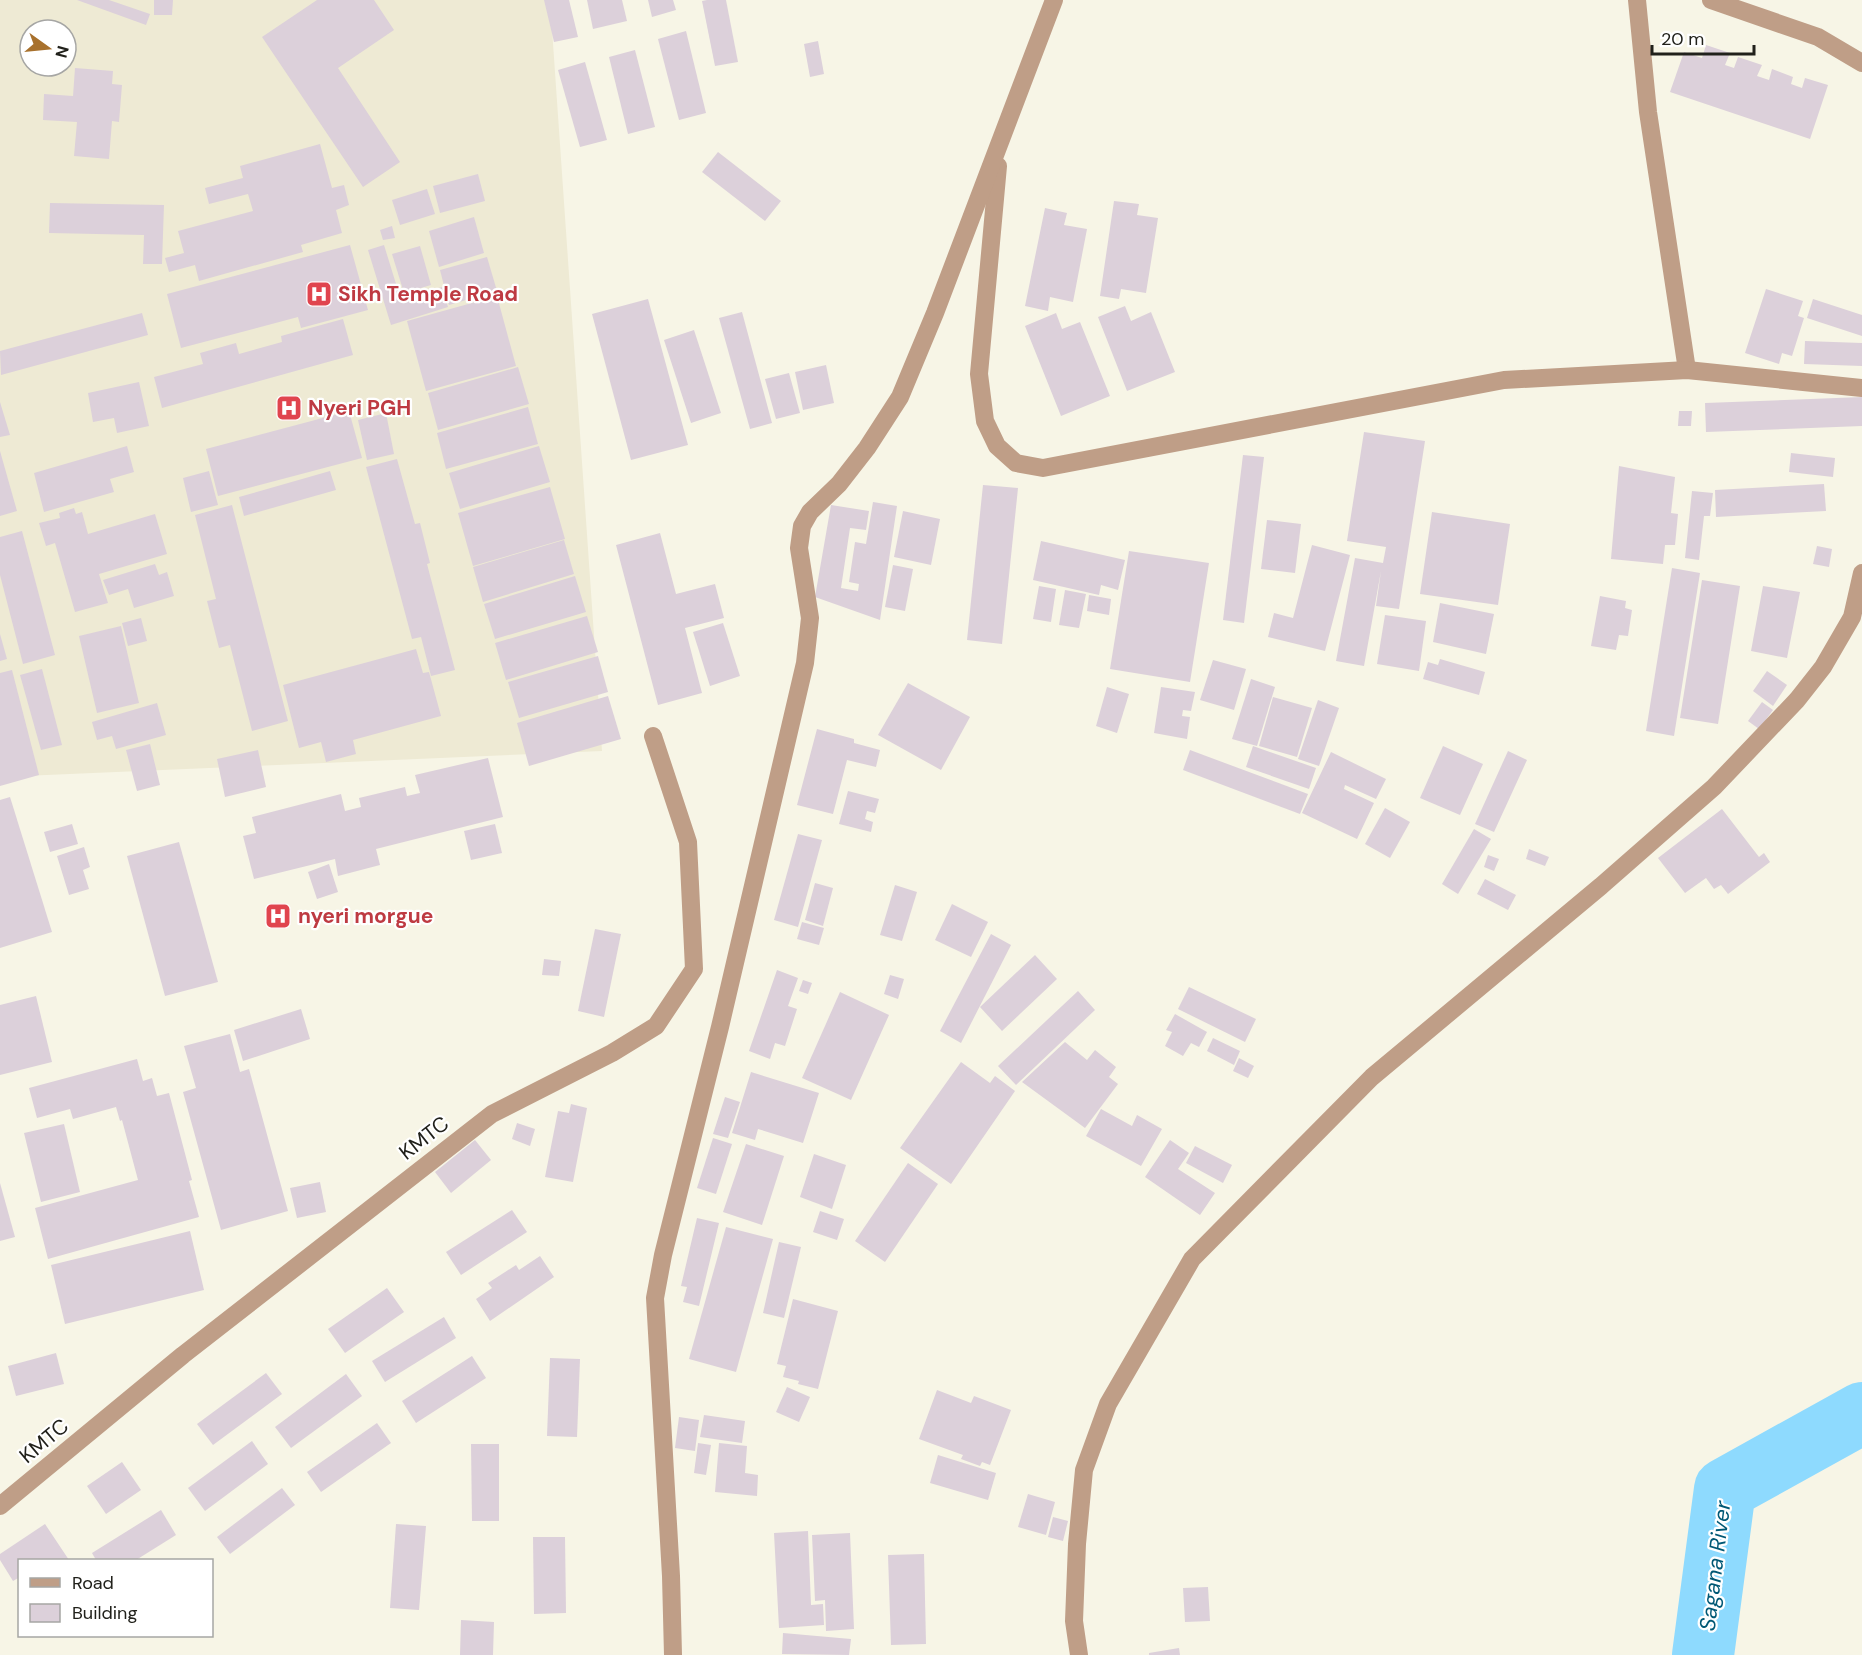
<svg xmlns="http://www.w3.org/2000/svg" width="1862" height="1655" font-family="'DM Sans',sans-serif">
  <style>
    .built { fill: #eeead4; fill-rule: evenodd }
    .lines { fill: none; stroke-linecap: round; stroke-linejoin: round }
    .river { stroke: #8edafe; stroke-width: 62 }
    .building { fill: #dcd0da }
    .street { stroke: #bf9e87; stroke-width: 18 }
    .labels { text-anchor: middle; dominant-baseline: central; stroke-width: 4.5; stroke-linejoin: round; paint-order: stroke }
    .health-label { font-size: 21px; font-weight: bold; fill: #be3a42; stroke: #fff; text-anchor: start }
    .street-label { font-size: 21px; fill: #21211b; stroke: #fff }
    .water-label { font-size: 22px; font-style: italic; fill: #005875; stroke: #fff }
  </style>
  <rect width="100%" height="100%" fill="#f7f5e6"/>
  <path class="built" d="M0,0H550L602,751L0,777ZM30,30H66V66H30Z"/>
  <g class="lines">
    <polyline class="river" points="1703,1655 1725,1489 1862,1413"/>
  </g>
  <g class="building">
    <polygon points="77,0 109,0 150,14 146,25"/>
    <polygon points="154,0 173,0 172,15 154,15"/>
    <polygon points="317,0 374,0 394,30 338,68 400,162 363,187 262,37"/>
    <polygon points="544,0 569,0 578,37 554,42"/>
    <polygon points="587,0 622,0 627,21 593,29"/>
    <polygon points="648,0 673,0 676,10 652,17"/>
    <polygon points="707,0 726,0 738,62 715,66 702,1"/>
    <polygon points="686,31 706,113 679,120 658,39"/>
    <polygon points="818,41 824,74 810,77 804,44"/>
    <polygon points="1706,45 1730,53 1725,65 1734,68 1738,57 1762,65 1757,76 1769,80 1772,69 1793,77 1791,84 1802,88 1805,78 1828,85 1810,139 1670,92 1684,52 1702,58"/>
    <polygon points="635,50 655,127 628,134 609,57"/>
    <polygon points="585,62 607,140 580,147 558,70"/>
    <polygon points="75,68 113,71 112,84 122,85 119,122 112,121 109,159 74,156 77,122 43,120 44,94 73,96"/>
    <polygon points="320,144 332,188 344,185 349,205 336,210 342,233 301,245 303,252 199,281 195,265 169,272 165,258 184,253 178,231 253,211 248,194 209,204 205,188 243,178 240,166"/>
    <polygon points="718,152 781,201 765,221 702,172"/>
    <polygon points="478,174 485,201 440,213 433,186"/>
    <polygon points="427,189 435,214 400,225 392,200"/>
    <polygon points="1114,201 1139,204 1137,215 1158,218 1146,293 1121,289 1119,299 1100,296"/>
    <polygon points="50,203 164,205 162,264 143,264 144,235 49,233"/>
    <polygon points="1045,208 1067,213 1064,225 1087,229 1073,302 1050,297 1048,311 1025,306"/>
    <polygon points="474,217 484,253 439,267 429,231"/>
    <polygon points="392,226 395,238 383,240 380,230"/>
    <polygon points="350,245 368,310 301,328 298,317 181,348 167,294"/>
    <polygon points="384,245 401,300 442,287 448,307 391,325 368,250"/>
    <polygon points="420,246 431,285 404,293 392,254"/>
    <polygon points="487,257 497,291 449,305 440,270"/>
    <polygon points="1766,289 1803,301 1798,316 1804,318 1792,356 1782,353 1779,364 1745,353"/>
    <polygon points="497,296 516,366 426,391 407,321"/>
    <polygon points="648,299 688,445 631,460 592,314"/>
    <polygon points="1813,299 1862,315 1862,336 1807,318"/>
    <polygon points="1125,306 1131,321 1151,312 1175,372 1127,391 1098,317"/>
    <polygon points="742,312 772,423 750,429 719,318"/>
    <polygon points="142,313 148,335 1,375 0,351"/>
    <polygon points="1056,313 1062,329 1080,322 1110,396 1061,416 1025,326"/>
    <polygon points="343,319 353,355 162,408 154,377 203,364 200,353 236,343 239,354 282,342 281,336"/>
    <polygon points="694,330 721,413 691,423 664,340"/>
    <polygon points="1805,341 1862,343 1862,366 1804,364"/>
    <polygon points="826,365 834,403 803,410 795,372"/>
    <polygon points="518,367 529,404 438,430 428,393"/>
    <polygon points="789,373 800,413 776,419 765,379"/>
    <polygon points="139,382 149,426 117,433 114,418 93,422 88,393"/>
    <polygon points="1862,397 1862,426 1706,432 1705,403"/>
    <polygon points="0,402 10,435 0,437"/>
    <polygon points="528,407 538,444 446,469 437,433"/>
    <polygon points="349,411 362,458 218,496 206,449"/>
    <polygon points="1679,411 1692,411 1691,426 1678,426"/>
    <polygon points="386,413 394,454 367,460 358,420"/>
    <polygon points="1364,432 1425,441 1399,609 1376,606 1381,571 1364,666 1336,661 1355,558 1383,563 1386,547 1347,541"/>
    <polygon points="127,446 134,472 110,479 114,492 44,512 34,473"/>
    <polygon points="539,446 550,482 460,509 449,473"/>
    <polygon points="0,451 17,511 0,516"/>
    <polygon points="1791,453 1835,458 1833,477 1789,472"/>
    <polygon points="1243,455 1264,457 1244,623 1223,620"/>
    <polygon points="397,459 415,524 420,523 430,563 427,564 455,670 431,676 421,637 412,639 366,467"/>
    <polygon points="1619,466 1675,477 1671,513 1678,514 1675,545 1665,545 1663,564 1611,559"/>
    <polygon points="209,471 218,505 191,512 183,478"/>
    <polygon points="330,471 336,490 244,516 239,497"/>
    <polygon points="1824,484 1826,511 1716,517 1715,490"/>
    <polygon points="983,485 1018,488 1002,644 967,640"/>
    <polygon points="550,487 565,539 473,566 458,513"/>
    <polygon points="1692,491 1713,493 1710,516 1704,516 1699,560 1685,558"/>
    <polygon points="873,502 897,506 880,620 815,597 831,505 869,511 866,530 850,528 841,588 858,591 859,584 849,582 855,542 866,544"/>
    <polygon points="232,505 288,721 252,731 230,645 219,648 207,601 216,599 195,515"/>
    <polygon points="74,508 76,514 82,512 88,534 155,514 167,554 99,574 108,603 75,612 55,543 46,546 39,523 60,518 59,513"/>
    <polygon points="903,511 940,519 931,565 894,557"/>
    <polygon points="1432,512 1510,524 1498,605 1420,594"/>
    <polygon points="1267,520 1301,524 1295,573 1261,569"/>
    <polygon points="22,531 55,655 23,664 0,575 0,537"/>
    <polygon points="660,533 676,594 715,584 724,618 685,628 702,693 658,705 616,545"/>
    <polygon points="564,540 574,574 483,602 473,567"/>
    <polygon points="1041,541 1125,560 1118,590 1101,585 1099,595 1033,580"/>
    <polygon points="1312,545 1350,555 1325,651 1268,637 1274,613 1293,618"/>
    <polygon points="1817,546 1832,549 1829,567 1813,564"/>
    <polygon points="1129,551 1209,563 1190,682 1110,669"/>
    <polygon points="155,564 159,575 167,572 174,596 134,608 128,589 109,595 103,580"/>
    <polygon points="893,565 913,569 905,611 885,607"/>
    <polygon points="1672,568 1700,573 1674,736 1646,731"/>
    <polygon points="575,576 586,612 495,639 484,604"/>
    <polygon points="1702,580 1740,586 1718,724 1680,718"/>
    <polygon points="1039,586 1056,589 1051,622 1033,619"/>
    <polygon points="1763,586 1800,592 1787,658 1751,651"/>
    <polygon points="1065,590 1086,594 1079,628 1059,625"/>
    <polygon points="1089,595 1111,599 1109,615 1087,611"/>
    <polygon points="1600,596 1626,601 1625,608 1632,610 1628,636 1619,635 1616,650 1591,646"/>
    <polygon points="1440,603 1494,614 1486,654 1433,642"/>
    <polygon points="1385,615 1426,621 1419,671 1377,664"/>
    <polygon points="587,616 598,652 506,680 495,643"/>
    <polygon points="141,618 147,641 128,646 122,623"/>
    <polygon points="723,623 740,676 710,686 693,632"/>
    <polygon points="121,626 139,703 97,713 79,636"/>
    <polygon points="0,634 7,659 0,661"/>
    <polygon points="416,649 423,673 429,672 441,716 353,740 356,754 326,762 321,742 299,748 283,685"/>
    <polygon points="598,656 608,692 519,718 508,682"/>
    <polygon points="1440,659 1485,672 1479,695 1423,679 1428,662 1438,665"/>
    <polygon points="1213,660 1246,669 1234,710 1200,700"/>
    <polygon points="42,669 62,745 41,750 20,675"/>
    <polygon points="12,670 39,775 0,786 0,673"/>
    <polygon points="1767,671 1787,685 1773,706 1753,691"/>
    <polygon points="1251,679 1275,687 1257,746 1232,739"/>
    <polygon points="908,683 970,717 941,770 878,735"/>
    <polygon points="1107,687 1129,694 1117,733 1096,726"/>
    <polygon points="1161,687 1195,692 1191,711 1183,710 1182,716 1190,717 1187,739 1154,733"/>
    <polygon points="608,696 621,739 529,766 517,723"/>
    <polygon points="1273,697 1312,708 1297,757 1259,746"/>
    <polygon points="1318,700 1339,708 1319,766 1298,759"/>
    <polygon points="1762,702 1773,710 1759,729 1748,721"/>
    <polygon points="157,703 166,735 116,749 112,736 97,740 92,722"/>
    <polygon points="817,729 854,739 854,743 880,750 876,767 847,760 833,814 797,805"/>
    <polygon points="150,744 160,785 137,791 126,750"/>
    <polygon points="1253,746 1316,768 1309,789 1246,767"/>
    <polygon points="1443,746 1483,764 1460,815 1420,798"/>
    <polygon points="258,750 266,787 225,797 217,759"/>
    <polygon points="1190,750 1308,794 1300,814 1183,770"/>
    <polygon points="1508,751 1527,760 1494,832 1475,824"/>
    <polygon points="1331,752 1386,779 1376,799 1345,785 1344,789 1374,803 1357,839 1302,813"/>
    <polygon points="488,758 503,817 376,849 380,865 338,876 335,859 254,879 243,836 256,833 252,817 341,794 345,811 361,807 359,798 405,787 407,796 420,793 415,775"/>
    <polygon points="848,791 879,799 875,813 867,811 865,819 873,822 871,832 839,824"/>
    <polygon points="10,797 52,932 0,948 0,800"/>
    <polygon points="1385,808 1410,822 1390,858 1365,844"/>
    <polygon points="1722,809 1759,857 1764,853 1770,862 1728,894 1721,885 1714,889 1706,878 1685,893 1658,858"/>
    <polygon points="72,824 78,844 50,852 44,832"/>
    <polygon points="495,824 502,853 471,860 464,831"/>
    <polygon points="1474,829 1491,839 1458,894 1442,884"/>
    <polygon points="798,834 822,840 798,927 774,920"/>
    <polygon points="179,842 218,982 165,996 127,856"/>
    <polygon points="84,847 90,867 83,870 89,889 69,895 57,856"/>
    <polygon points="1529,849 1549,857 1545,866 1526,859"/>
    <polygon points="1488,855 1499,859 1494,871 1484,867"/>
    <polygon points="329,864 338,892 317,899 308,872"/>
    <polygon points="1485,879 1516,895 1508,910 1477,894"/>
    <polygon points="815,883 833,888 823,926 805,920"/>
    <polygon points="895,885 917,892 902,941 880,935"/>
    <polygon points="952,904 988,922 971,957 935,940"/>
    <polygon points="802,922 824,928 819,945 797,939"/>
    <polygon points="595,929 621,934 604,1017 578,1011"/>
    <polygon points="991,934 1011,945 961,1043 940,1031"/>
    <polygon points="1035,955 1057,979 1002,1031 980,1007"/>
    <polygon points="544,959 561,961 559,976 542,975"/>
    <polygon points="777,970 798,978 788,1006 797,1009 785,1046 775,1043 770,1059 749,1051"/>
    <polygon points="890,975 904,979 898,999 884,994"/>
    <polygon points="803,980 812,983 808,994 799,991"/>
    <polygon points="1189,987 1256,1019 1245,1042 1178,1009"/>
    <polygon points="1078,991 1095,1010 1016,1085 998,1066"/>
    <polygon points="840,992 889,1015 851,1100 802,1078"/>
    <polygon points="36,996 52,1062 0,1075 0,1005"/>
    <polygon points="301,1009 310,1039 243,1061 234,1030"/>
    <polygon points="1175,1014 1207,1032 1199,1047 1191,1043 1183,1056 1165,1046 1172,1032 1166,1030"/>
    <polygon points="230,1034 240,1072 249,1069 288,1211 221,1230 183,1092 196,1088 184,1046"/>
    <polygon points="1213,1038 1240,1051 1234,1065 1207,1051"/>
    <polygon points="1065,1042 1087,1060 1095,1050 1116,1067 1109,1077 1118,1084 1085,1128 1022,1082"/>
    <polygon points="1239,1058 1254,1066 1248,1078 1233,1071"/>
    <polygon points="137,1059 143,1081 152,1078 157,1096 169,1093 192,1180 189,1181 199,1217 48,1259 35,1208 138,1180 122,1120 120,1121 116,1107 73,1119 70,1109 37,1118 29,1088"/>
    <polygon points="961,1062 990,1083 995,1076 1015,1091 951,1184 900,1148"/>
    <polygon points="751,1072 819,1093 803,1143 758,1129 755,1140 732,1133"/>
    <polygon points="725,1097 740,1102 728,1138 713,1134"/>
    <polygon points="571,1104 587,1108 573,1182 545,1177 558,1111 569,1113"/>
    <polygon points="1101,1109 1132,1126 1137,1115 1162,1129 1141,1166 1086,1136"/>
    <polygon points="517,1123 535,1129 530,1146 512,1139"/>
    <polygon points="64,1124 80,1192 41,1202 24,1133"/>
    <polygon points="713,1138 732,1144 716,1194 697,1188"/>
    <polygon points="475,1140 491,1160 451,1193 435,1172"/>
    <polygon points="1170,1140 1189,1153 1178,1169 1215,1193 1200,1215 1145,1177"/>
    <polygon points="746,1144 784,1156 762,1225 723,1212"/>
    <polygon points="1195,1146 1232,1165 1223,1183 1186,1163"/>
    <polygon points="814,1154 846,1165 832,1209 800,1197"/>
    <polygon points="908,1163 938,1184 885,1262 855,1241"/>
    <polygon points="320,1182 326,1212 297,1218 290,1188"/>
    <polygon points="0,1183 15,1237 0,1241"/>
    <polygon points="512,1210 527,1232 461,1275 446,1252"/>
    <polygon points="820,1211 844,1219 837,1240 813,1232"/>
    <polygon points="697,1218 719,1223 699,1306 683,1302 687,1287 681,1286"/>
    <polygon points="726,1227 773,1239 736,1372 689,1359"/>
    <polygon points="190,1231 204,1290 65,1324 51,1265"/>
    <polygon points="779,1242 801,1247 784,1318 763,1313"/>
    <polygon points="540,1256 554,1277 490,1321 476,1299 492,1288 488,1283 516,1265 519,1270"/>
    <polygon points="387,1288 404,1312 345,1353 328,1329"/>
    <polygon points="793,1299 838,1311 818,1389 798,1384 799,1381 783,1377 786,1366 777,1364"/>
    <polygon points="444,1317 456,1338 385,1382 372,1361"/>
    <polygon points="56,1353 64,1384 16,1396 8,1366"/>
    <polygon points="472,1356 486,1378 416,1423 402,1401"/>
    <polygon points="550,1358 580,1359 577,1437 547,1436"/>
    <polygon points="266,1373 282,1394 213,1445 197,1424"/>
    <polygon points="346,1374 362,1396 291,1448 275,1427"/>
    <polygon points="787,1387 810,1397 799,1422 776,1412"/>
    <polygon points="937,1390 971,1403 974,1396 1011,1410 990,1465 982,1462 980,1466 961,1459 963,1455 919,1439"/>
    <polygon points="704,1415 745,1421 742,1443 700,1437"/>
    <polygon points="679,1417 699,1420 695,1451 675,1448"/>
    <polygon points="377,1423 391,1443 321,1492 307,1472"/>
    <polygon points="252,1441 268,1464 205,1511 188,1488"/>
    <polygon points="698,1443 711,1445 706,1475 694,1473"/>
    <polygon points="719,1443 747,1446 745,1473 758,1475 757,1496 715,1492"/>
    <polygon points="471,1444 499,1444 499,1521 472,1521"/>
    <polygon points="938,1455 996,1473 988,1500 930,1483"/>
    <polygon points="122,1462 141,1490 106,1514 87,1486"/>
    <polygon points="282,1488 295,1505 230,1554 217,1537"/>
    <polygon points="1028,1494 1055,1502 1046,1535 1018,1527"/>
    <polygon points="161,1510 176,1535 136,1560 96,1560 92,1553"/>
    <polygon points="1053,1517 1068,1521 1063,1541 1048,1537"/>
    <polygon points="45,1524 69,1560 20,1560 20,1577 13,1581 0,1560 0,1554"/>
    <polygon points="396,1524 426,1526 419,1610 390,1608"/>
    <polygon points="808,1531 811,1605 823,1604 824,1625 779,1628 774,1533"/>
    <polygon points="850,1533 854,1629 826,1631 825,1600 815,1601 812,1535"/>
    <polygon points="533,1537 565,1537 566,1613 534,1614"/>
    <polygon points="924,1554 926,1644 891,1645 888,1555"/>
    <polygon points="1208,1587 1210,1621 1185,1622 1183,1588"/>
    <polygon points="461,1620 494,1622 493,1655 460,1655"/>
    <polygon points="783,1633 851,1639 849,1655 782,1654"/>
    <polygon points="1179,1648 1180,1655 1149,1655 1149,1653"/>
  </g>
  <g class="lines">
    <g class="street">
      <polyline points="1637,0 1648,112 1687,370"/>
      <polyline points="1711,0 1818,37 1862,63"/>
      <polyline points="998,166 979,374 985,421 997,446 1016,463 1043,468 1504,380 1687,370 1862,388"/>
      <polyline points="0,1506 183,1355 492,1114 612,1053 656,1026 694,969 688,842 653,736"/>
      <polyline points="673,1655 671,1576 655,1298 663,1255 720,1027 805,663 810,618 799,548 802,526 810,512 839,484 867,448 900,397 935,313 1054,0"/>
      <polyline points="1079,1655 1074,1621 1077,1544 1084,1470 1108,1404 1192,1259 1372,1077 1601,886 1714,787 1797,700 1823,667 1852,617 1862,573"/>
    </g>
  </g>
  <defs>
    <g id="hospital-square" transform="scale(1.35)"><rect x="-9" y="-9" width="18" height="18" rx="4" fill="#e0444e" stroke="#fff"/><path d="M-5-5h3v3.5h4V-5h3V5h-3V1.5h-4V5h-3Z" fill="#fff"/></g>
  </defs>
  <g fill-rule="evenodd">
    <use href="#hospital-square" x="319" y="294"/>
    <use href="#hospital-square" x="289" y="408"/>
    <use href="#hospital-square" x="278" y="916"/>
  </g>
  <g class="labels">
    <g class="health-label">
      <text x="338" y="294">Sikh Temple Road</text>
      <text x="308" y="408">Nyeri PGH</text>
      <text x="298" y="916">nyeri morgue</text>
    </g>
    <g class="street-label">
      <text transform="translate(424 1138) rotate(-38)">KMTC</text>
      <text transform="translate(44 1441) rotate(-40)">KMTC</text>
    </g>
    <g class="water-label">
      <text transform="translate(1715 1566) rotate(-83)">Sagana River</text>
    </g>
  </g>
  <rect x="18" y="1559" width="195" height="78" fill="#ffffff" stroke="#a6a6a4" stroke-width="1.5"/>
  <rect x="30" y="1578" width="30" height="9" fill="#bf9e87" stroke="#a6a6a4" stroke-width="1.5"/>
  <text x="72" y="1589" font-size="18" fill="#21211b">Road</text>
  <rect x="30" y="1604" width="30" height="18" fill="#dcd0da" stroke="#a6a6a4" stroke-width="1.5"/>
  <text x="72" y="1619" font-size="18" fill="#21211b">Building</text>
  <g transform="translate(48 48) rotate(105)"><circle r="28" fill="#ffffff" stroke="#a6a6a4" stroke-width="1.5"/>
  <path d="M0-4.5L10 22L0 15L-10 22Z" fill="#a8712d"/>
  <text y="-9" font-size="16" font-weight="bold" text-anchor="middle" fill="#21211b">N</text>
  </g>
  <path d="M1652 45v9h102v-9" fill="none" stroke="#21211b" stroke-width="3"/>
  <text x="1661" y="45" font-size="18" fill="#21211b" stroke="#ffffff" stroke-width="4.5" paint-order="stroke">20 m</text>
</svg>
